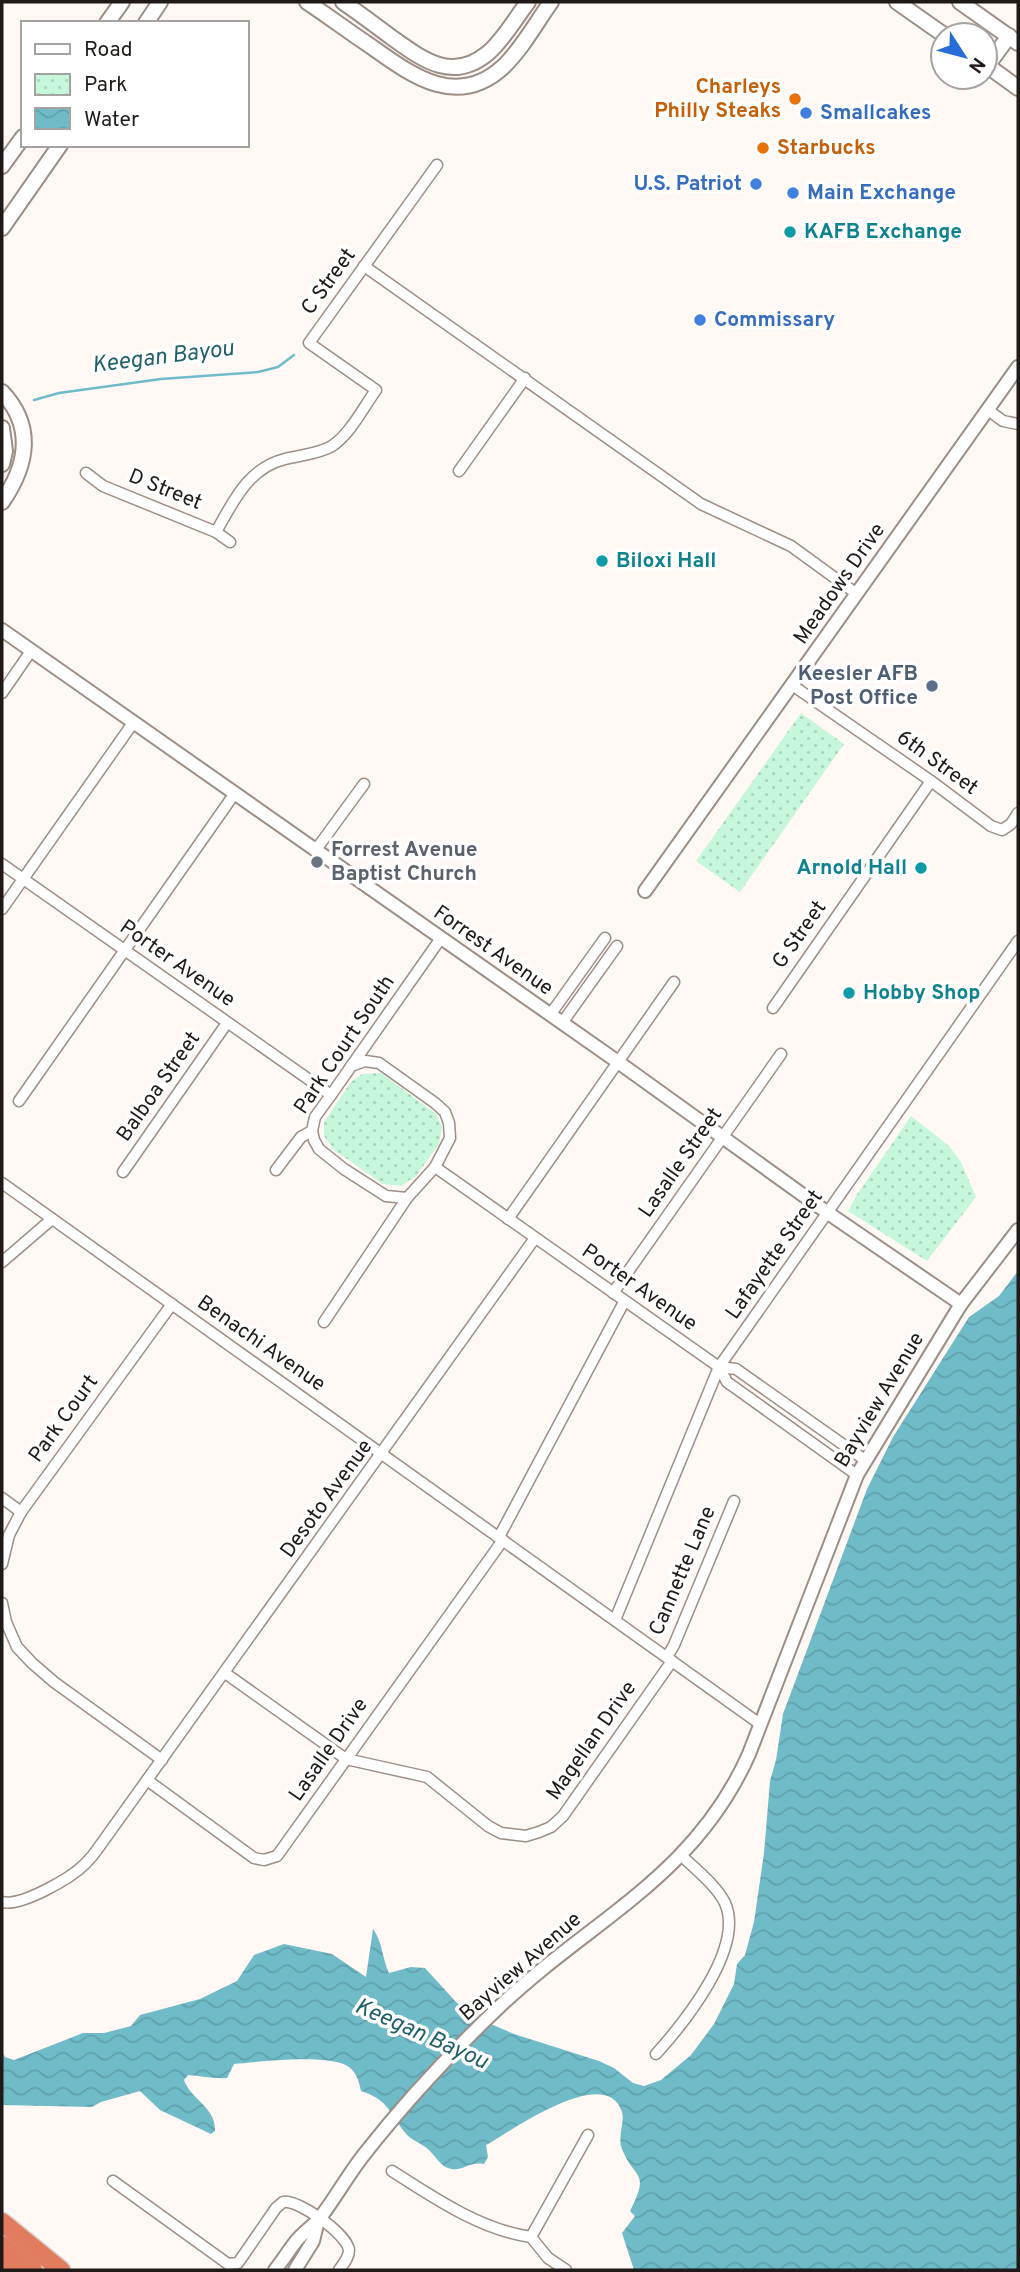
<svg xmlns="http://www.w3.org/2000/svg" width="1020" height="2272" font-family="Overpass,sans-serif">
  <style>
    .park { fill: url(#park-dots) }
    .water { fill: url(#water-waves) }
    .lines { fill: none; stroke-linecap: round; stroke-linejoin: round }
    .stream { stroke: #6fbcc8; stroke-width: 2.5 }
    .minor-casing { stroke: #9d8e86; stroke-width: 13 }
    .tertiary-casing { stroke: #9d8e86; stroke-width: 16 }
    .secondary-casing { stroke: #9d8e86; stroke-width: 18 }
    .motorway-casing { stroke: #d7d6d5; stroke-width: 21 }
    .minor { stroke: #fff; stroke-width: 10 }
    .tertiary { stroke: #fff; stroke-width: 12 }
    .secondary { stroke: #fff; stroke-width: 14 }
    .motorway { stroke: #e17d5e; stroke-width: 18 }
    .food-dot { fill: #e8710a; stroke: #fff; stroke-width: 2.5 }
    .shop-dot { fill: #3f7fe0; stroke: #fff; stroke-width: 2.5 }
    .culture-dot { fill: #0f9aa8; stroke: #fff; stroke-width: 2.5 }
    .service-dot { fill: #5c6f8a; stroke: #fff; stroke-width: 2.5 }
    .worship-dot { fill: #6b7280; stroke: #fff; stroke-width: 2.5 }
    .labels { text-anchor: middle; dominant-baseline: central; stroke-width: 7; stroke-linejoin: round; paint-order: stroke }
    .food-label { font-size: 21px; font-weight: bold; fill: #c56008; stroke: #fff; text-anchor: end }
    .shop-label { font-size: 21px; font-weight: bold; fill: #366cbe; stroke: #fff; text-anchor: start }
    .culture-label { font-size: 21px; font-weight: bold; fill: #0d838f; stroke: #fff; text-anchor: start }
    .street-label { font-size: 21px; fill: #1f1a17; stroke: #fff }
    .service-label { font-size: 21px; font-weight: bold; fill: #4e5e75; stroke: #fff; text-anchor: end }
    .worship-label { font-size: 21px; font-weight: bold; fill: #5b616d; stroke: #fff; text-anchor: start }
    .water-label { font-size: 23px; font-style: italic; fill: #1f5f68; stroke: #fff }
  </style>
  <defs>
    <pattern id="park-dots" width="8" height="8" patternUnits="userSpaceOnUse" patternTransform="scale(1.75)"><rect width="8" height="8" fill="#c6f7db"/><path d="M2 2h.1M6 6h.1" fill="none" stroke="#aad3bb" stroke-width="1.8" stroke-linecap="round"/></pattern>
    <pattern id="water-waves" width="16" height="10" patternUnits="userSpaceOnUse" patternTransform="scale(1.75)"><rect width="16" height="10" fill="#6fbcc8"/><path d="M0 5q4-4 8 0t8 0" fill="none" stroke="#60a1ab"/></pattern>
  </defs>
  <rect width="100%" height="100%" fill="#fff8f5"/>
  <g class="park">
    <polygon points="801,713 844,744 740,892 696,861"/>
    <polygon points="381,1073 436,1114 442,1127 439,1144 416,1176 401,1186 383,1184 334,1150 324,1136 324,1122 351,1082 362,1074"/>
    <polygon points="911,1116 949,1146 961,1162 976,1197 927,1261 848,1211 856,1196"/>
  </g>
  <path class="water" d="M1018,1271V2270H634L622,2233L635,2216L630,2211C651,2170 634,2180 622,2149C617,2136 625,2124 622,2112C606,2062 510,2132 486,2145L488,2157L484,2164C467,2161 463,2173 448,2168C441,2166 435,2156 429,2150C423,2144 413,2141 407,2135C390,2115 390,2100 361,2091C359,2082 357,2073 349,2067C330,2053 259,2062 234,2064L227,2078C214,2079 201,2076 188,2075L184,2080C191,2100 216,2107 215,2131L211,2134L160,2110L140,2091L101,2102L92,2107L2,2105V2052L5,2057L14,2060L83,2033H104L131,2026L140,2015L200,1999L237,1981L254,1955L284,1944L332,1954L366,1977L373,1929C383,1943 382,1958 389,1973L411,1967L425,1968L456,2002L477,2018L514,2034L599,2061L614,2068L633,2083L644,2086L661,2080L691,2055L714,2024L734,1984L737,1964L745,1955L754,1922L764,1853L770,1781L776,1760L783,1714L867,1489L893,1437L969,1317L999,1296Z"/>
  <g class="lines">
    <polyline class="stream" points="34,400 59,393 161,379 258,372 278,367 294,355"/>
    <g class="minor-casing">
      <g id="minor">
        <polyline points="364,266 701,504 791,546 857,594"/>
        <polyline points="988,410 1003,421 1018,424"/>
        <polyline points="459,471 525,378"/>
        <polyline points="86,473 103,486 216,532 230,542"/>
        <path d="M216,532C233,502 248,468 285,459C300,455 319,454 332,446C351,433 363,408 376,390L309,343L437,165"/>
        <polyline points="792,685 931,781 991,826 1002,830 1011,824 1018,813"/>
        <polyline points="2,693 31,651"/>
        <polyline points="315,851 364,784"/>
        <polyline points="2,864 331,1095"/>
        <polyline points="2,909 133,723"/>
        <polyline points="773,1008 931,781"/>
        <polyline points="550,1015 605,938"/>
        <polyline points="562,1023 617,946"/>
        <polyline points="19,1101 235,793"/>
        <polyline points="312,1131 314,1140 319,1149 344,1169 386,1196 407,1198"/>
        <polyline points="435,1167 719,1367 736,1369 865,1460"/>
        <polyline points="276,1170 301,1137 312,1131 315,1117 331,1095 441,938"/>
        <polyline points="123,1172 227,1023"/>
        <polyline points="2,1183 760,1724"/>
        <polyline points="508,1219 674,982"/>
        <polyline points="2,1262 52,1219"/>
        <polyline points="613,1293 781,1054"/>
        <polyline points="324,1322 407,1198 435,1167 450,1138 449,1123 445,1112 435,1103 379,1063 365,1061 351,1066"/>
        <polyline points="719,1367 727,1382 857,1475"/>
        <polyline points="2,1498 21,1512"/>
        <polyline points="499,1537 624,1302"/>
        <polyline points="2,1564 9,1535 21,1512 172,1304"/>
        <polyline points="2,1603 6,1622 17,1647 32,1663 54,1682 162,1760"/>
        <polyline points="615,1620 719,1367 1018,941"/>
        <polyline points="667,1657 674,1645 734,1501"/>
        <polyline points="225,1673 346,1759 427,1777 488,1826 501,1833 526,1836 539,1832 551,1827 563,1816 672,1661"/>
        <polyline points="147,1780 254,1858 264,1860 277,1856 503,1540"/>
        <path d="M2,1902C21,1907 71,1878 85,1864C90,1859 95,1853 99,1847L535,1238"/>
        <path d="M656,2054C684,2023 745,1948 725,1903C716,1885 695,1869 681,1855"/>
        <path d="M392,2171C434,2198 481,2230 531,2237L548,2258L566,2270"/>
        <path d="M113,2181L228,2264L238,2263L276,2208L283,2202C298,2199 347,2234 349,2250C349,2258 343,2264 339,2270"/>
        <polyline points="531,2237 588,2135"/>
      </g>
    </g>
    <g class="tertiary-casing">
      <g id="tertiary">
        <polyline points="2,630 618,1062 828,1213 961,1304"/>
        <polyline points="645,891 1018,367"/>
        <path d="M275,2270C283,2260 289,2250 297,2240C304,2232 313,2226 320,2218C336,2197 349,2173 366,2152C406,2101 451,2053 498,2008C590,1920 694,1878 749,1754L857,1475L961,1304L1018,1230"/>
        <polyline points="295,2270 313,2241 318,2220"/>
      </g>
    </g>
    <g class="secondary-casing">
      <g id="secondary">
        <path d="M307,2C328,16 348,31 369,45C410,74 456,110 503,67C522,49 536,23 551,2"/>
        <path d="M343,2C359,13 375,25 391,37C422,59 452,83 488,53C504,39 515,19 528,2"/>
        <polyline points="897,2 944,35"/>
        <polyline points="960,2 1018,43"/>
        <polyline points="107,23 122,2"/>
        <polyline points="146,23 160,2"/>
        <polyline points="985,64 1018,88"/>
        <polyline points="987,66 1009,36"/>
        <polyline points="2,166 23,137"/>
        <polyline points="2,228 60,145"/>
        <path d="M2,392C35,427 27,466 2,502"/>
        <polyline points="2,428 5,451 2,464"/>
      </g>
    </g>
    <g class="motorway-casing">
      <g id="motorway">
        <polyline points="2,2222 61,2270"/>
        <polyline points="2,2245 33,2270"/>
        <polyline points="2,2265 9,2270"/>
      </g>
    </g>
    <use href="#minor" class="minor"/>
    <use href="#tertiary" class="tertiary"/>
    <use href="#secondary" class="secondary"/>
    <use href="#motorway" class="motorway"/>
  </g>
  <g class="food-dot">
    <circle cx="795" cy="99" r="7"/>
    <circle cx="763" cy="148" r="7"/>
  </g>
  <g class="shop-dot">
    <circle cx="806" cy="113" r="7"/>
    <circle cx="756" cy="184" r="7"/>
    <circle cx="793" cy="193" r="7"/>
    <circle cx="700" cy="320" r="7"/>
  </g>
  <g class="culture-dot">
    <circle cx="790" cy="232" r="7"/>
    <circle cx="602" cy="561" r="7"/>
    <circle cx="921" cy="868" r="7"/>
    <circle cx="849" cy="993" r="7"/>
  </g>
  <circle class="service-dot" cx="932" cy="686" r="7"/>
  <circle class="worship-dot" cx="317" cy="862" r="7"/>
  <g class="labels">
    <g class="food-label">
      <text x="781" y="87">Charleys<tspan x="781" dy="24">Philly Steaks</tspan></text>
      <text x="777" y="148" text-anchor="start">Starbucks</text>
    </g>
    <g class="shop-label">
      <text x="820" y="113">Smallcakes</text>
      <text x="742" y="184" text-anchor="end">U.S. Patriot</text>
      <text x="807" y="193">Main Exchange</text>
      <text x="714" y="320">Commissary</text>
    </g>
    <g class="culture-label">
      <text x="804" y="232">KAFB Exchange</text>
      <text x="616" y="561">Biloxi Hall</text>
      <text x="907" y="868" text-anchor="end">Arnold Hall</text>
      <text x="863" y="993">Hobby Shop</text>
    </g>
    <g class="street-label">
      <text transform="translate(329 282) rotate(-54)">C Street</text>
      <text transform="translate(165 490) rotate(22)">D Street</text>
      <text transform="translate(840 584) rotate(-55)">Meadows Drive</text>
      <text transform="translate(937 763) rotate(36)">6th Street</text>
      <text transform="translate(800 935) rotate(-55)">G Street</text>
      <text transform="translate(493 951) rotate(35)">Forrest Avenue</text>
      <text transform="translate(177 964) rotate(35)">Porter Avenue</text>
      <text transform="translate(345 1045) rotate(-56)">Park Court South</text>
      <text transform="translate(159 1087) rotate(-55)">Balboa Street</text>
      <text transform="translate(681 1163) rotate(-55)">Lasalle Street</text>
      <text transform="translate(775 1255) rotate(-55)">Lafayette Street</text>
      <text transform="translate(639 1288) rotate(35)">Porter Avenue</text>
      <text transform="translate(261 1344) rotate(35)">Benachi Avenue</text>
      <text transform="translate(880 1400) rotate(-59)">Bayview Avenue</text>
      <text transform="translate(64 1419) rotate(-54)">Park Court</text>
      <text transform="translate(327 1499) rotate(-54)">Desoto Avenue</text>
      <text transform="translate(683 1571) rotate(-67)">Cannette Lane</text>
      <text transform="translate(592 1741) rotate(-55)">Magellan Drive</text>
      <text transform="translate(329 1750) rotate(-55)">Lasalle Drive</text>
      <text transform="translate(521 1967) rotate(-41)">Bayview Avenue</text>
    </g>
    <g class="service-label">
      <text x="918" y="674">Keesler AFB<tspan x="918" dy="24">Post Office</tspan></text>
    </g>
    <g class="worship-label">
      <text x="331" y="850">Forrest Avenue<tspan x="331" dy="24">Baptist Church</tspan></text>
    </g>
    <g class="water-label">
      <text transform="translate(163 358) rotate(-7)">Keegan Bayou</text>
      <text transform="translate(421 2035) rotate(24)">Keegan Bayou</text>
    </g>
  </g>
  <rect width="1020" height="2272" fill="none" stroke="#1f1a17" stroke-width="7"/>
  <rect x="21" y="21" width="228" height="126" fill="#ffffff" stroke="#a5a3a2" stroke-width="2"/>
  <rect x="35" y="44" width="35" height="10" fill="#ffffff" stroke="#a5a3a2" stroke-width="2"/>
  <text x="84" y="56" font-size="21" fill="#1f1a17">Road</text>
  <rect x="35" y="74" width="35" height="21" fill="url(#park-dots)" stroke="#a5a3a2" stroke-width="2"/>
  <text x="84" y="91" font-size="21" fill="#1f1a17">Park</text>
  <rect x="35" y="108" width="35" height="21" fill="url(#water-waves)" stroke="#a5a3a2" stroke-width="2"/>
  <text x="84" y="126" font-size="21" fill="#1f1a17">Water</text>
  <g transform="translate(964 56) rotate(126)"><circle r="33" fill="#ffffff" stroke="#a5a3a2" stroke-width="2"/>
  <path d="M0-5L12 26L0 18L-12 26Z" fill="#276dd9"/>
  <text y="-10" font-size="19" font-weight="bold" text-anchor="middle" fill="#1f1a17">N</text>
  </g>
</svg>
